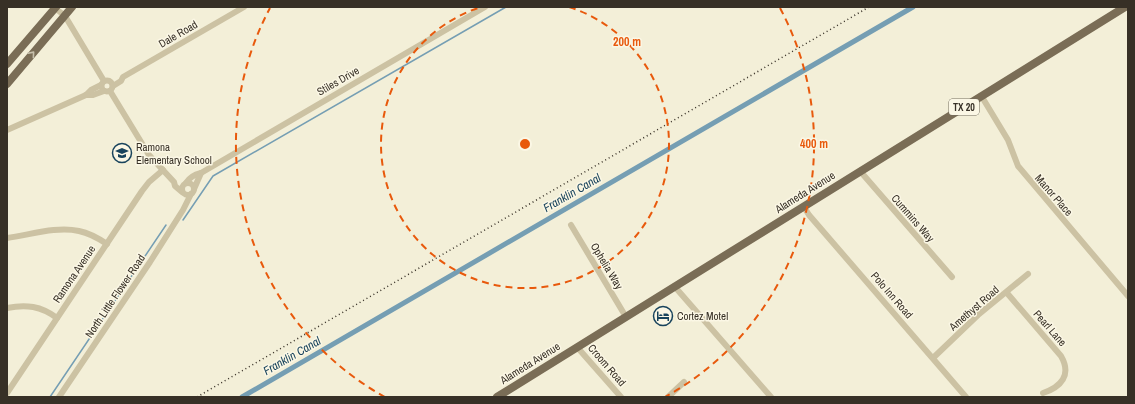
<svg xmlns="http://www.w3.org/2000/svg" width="1135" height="404" font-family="'Archivo Narrow',sans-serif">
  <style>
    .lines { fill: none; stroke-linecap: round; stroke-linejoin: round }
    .stream { stroke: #759eb3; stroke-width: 1.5 }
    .canal { stroke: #759eb3; stroke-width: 5 }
    .minor { stroke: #ccc2a3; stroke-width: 6 }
    .major { stroke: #7a6d56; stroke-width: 8 }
    .rail { stroke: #373026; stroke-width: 1.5; stroke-dasharray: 1 3; stroke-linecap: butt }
    .oneway { stroke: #c7c0ac }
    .ring { fill: none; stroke: #e8590c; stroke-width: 2; stroke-dasharray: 7 5 }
    .labels { text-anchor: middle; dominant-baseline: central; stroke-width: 3; stroke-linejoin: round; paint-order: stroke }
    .shield { fill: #fbf7e5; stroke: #726c5f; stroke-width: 1 }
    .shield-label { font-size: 10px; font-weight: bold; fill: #373026 }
    .street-label { font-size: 11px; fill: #373026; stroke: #fbf7e5 }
    .poi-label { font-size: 11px; fill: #373026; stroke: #fbf7e5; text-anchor: start }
    .water-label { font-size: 12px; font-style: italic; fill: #18435c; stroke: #fbf7e5 }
    .centre { fill: #e8590c; stroke: #fbf7e5; stroke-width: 2 }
    .ring-label { font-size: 12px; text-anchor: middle; font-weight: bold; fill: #e8590c; stroke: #fbf7e5; stroke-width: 3; stroke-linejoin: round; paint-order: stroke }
  </style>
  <rect width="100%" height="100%" fill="#f3efd8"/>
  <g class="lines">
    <g class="stream">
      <polyline points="183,220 213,176 506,7"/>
      <polyline points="50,397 166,225"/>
    </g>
    <polyline class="canal" points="242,397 913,7"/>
    <g class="minor">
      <polyline points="55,8 65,16 104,81"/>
      <circle cx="107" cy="86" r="5.5"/>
      <polyline points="113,86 121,81 123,77 244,7"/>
      <polyline points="110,91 149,155 174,182 175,186 182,192"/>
      <polyline points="86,95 93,95 104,91"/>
      <polyline points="982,97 1008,140 1018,166 1128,296"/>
      <polyline points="7,130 86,95 91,90 101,85"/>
      <polyline points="860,171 952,277"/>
      <circle cx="188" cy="189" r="6"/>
      <path d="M186,183C190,177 194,175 201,173L485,7"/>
      <polyline points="194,189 201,173"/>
      <polyline points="804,207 809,215 966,397"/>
      <polyline points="571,225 626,317"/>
      <path d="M7,238C30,235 56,226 79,231C89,233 98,238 107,244"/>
      <polyline points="675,287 771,397"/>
      <path d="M1007,293L1061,356C1072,375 1061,387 1043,393"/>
      <path d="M7,308C26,304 41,306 57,318"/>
      <polyline points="577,347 621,397"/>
      <polyline points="933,358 978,315 1028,274"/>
      <polyline points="7,393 142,191 149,182 163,170"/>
      <polyline points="59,397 150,262 183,210 191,194"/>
      <polyline points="668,397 684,382"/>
    </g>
    <g class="major">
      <polyline points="7,64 56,7"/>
      <polyline points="7,84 72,7"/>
      <polyline points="497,397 1125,7"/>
    </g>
    <polyline class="rail" points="197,397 869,7"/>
  </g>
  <defs><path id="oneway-chevron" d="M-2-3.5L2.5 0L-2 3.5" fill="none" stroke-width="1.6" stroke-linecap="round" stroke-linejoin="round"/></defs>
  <use class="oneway" href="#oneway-chevron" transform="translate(32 54) rotate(-49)"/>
  <g class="ring">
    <path d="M569 7A144 144 0 1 1 481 7"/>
    <path d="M385 397A289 289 0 0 1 270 8M780 8A289 289 0 0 1 665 397"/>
  </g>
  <defs>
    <g id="school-ring" transform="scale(1)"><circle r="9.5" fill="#fbf7e5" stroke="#18435c" stroke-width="1.5"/><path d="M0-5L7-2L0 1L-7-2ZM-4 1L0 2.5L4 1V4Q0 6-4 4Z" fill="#18435c"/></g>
    <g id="hotel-ring" transform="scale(1)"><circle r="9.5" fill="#fbf7e5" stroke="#18435c" stroke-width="1.5"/><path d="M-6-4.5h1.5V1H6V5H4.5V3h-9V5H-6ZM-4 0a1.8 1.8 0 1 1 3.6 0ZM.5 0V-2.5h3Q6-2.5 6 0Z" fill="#18435c"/></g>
  </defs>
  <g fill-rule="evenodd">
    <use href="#school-ring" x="122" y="153"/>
    <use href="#hotel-ring" x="663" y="316"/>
  </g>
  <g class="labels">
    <rect class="shield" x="949" y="99" width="30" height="16" rx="3"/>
    <g class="shield-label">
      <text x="964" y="107">TX 20</text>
    </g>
    <g class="street-label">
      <text transform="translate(178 34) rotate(-30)">Dale Road</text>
      <text transform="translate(338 81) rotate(-30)">Stiles Drive</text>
      <text transform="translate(805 192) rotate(-32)">Alameda Avenue</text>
      <text transform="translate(1054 195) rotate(49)">Manor Place</text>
      <text transform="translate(913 218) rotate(49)">Cummins Way</text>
      <text transform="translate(607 266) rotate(59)">Ophelia Way</text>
      <text transform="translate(74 274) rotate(-56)">Ramona Avenue</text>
      <text transform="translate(892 295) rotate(49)">Polo Inn Road</text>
      <text transform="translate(115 296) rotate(-56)">North Little Flower Road</text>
      <text transform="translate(974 308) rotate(-41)">Amethyst Road</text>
      <text transform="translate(1050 328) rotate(49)">Pearl Lane</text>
      <text transform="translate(530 363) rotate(-32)">Alameda Avenue</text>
      <text transform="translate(607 365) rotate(49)">Croom Road</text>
    </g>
    <g class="poi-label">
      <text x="136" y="147">Ramona<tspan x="136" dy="13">Elementary School</tspan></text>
      <text x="677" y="316">Cortez Motel</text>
    </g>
    <g class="water-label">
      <text transform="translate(572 193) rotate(-30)">Franklin Canal</text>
      <text transform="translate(292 356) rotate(-30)">Franklin Canal</text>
    </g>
  </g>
  <circle cx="525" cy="144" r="6" class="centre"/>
  <g class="ring-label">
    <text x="627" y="46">200 m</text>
    <text x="814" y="148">400 m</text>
  </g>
  <rect width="1135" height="404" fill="none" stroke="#373026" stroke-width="16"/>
</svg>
